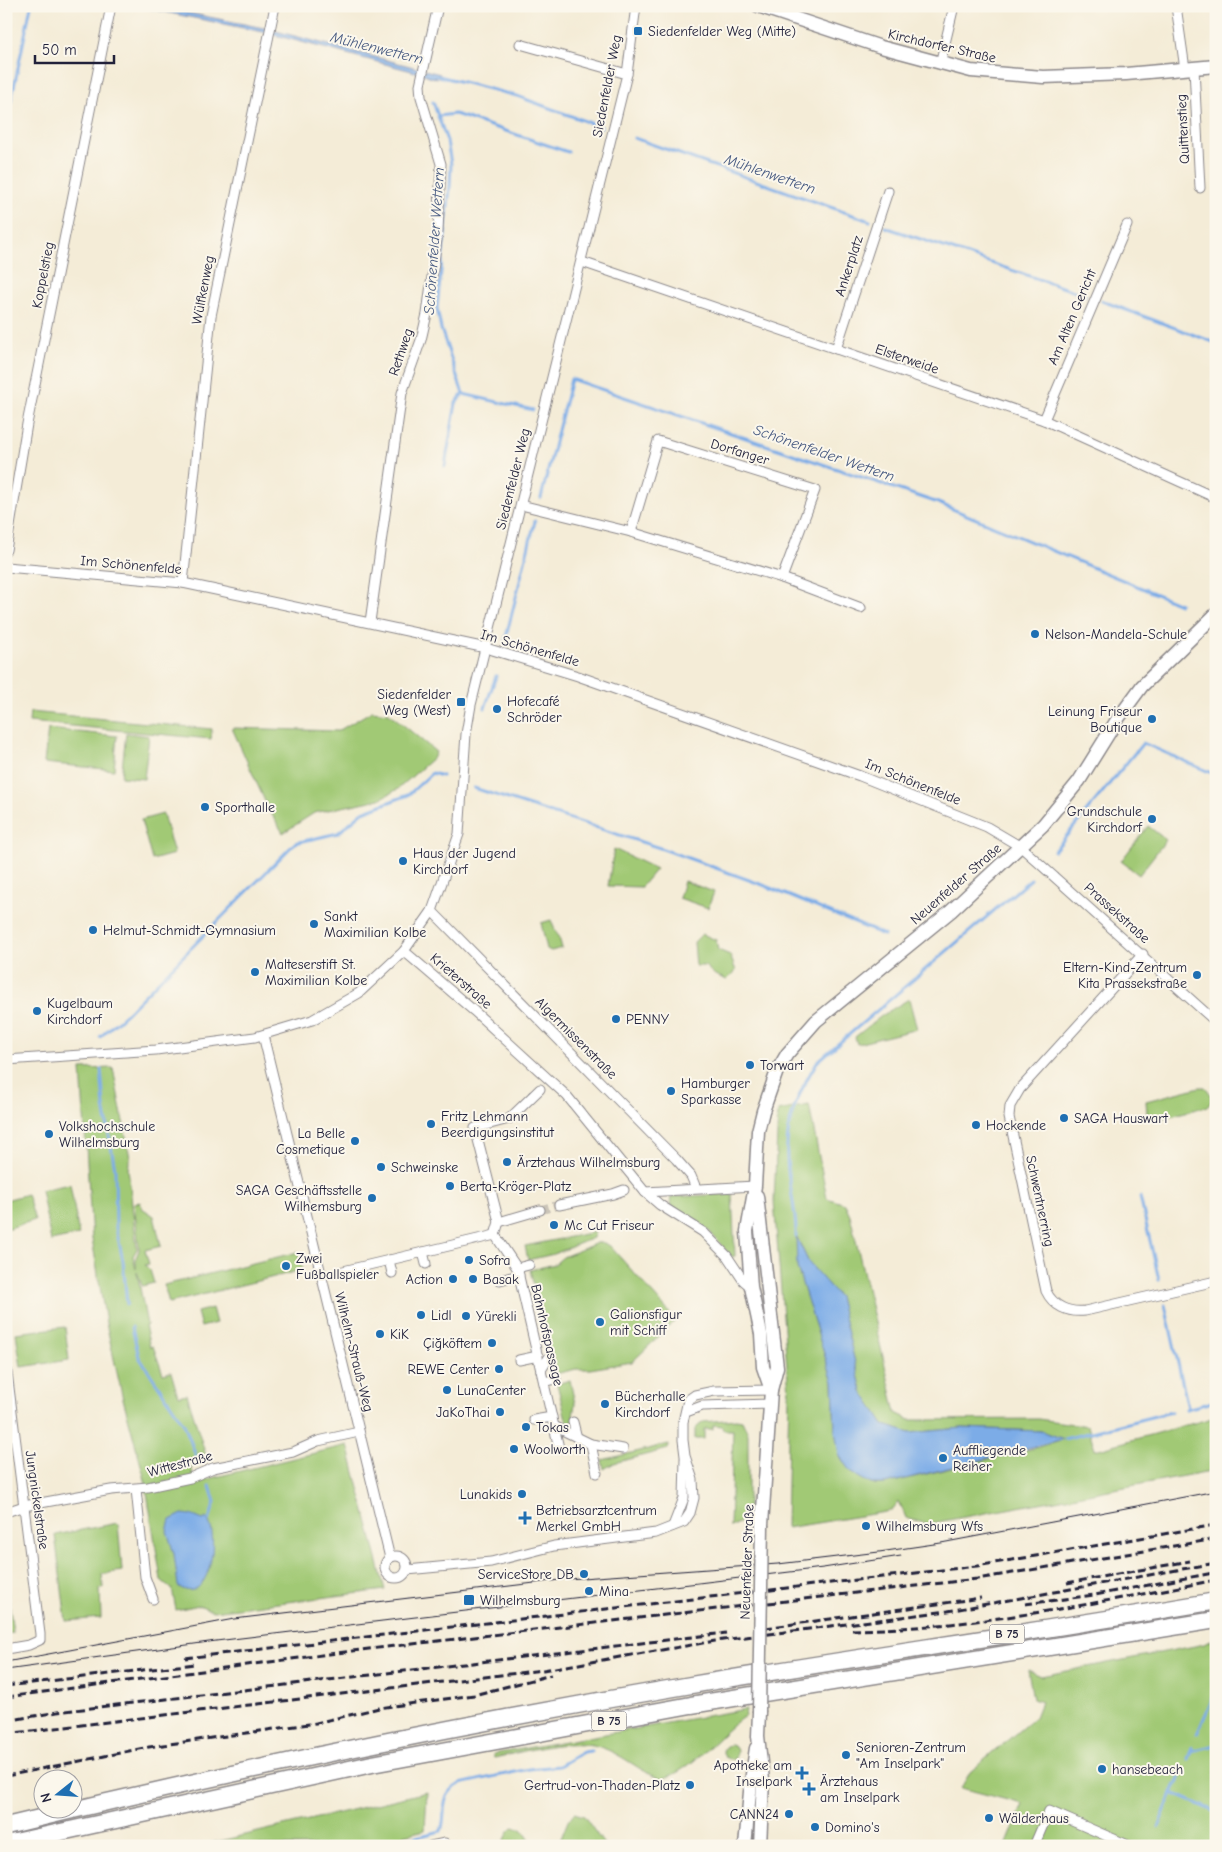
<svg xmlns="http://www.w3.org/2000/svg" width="1222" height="1852" font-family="'Comic Neue',sans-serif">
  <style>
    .green { fill: #a1c974; stroke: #627658; fill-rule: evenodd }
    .water { fill: #7cace7; stroke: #4f6791 }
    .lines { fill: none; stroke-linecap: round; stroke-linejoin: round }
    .stream { stroke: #7cace7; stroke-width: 3 }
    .street-tunnel { stroke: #cac4b8; stroke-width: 9; stroke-dasharray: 9 4.5; stroke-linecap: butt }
    .street-casing { stroke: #8b8789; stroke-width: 11 }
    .secondary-casing { stroke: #8b8789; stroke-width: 15 }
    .highway-casing { stroke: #8b8789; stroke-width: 19 }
    .street { stroke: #fff; stroke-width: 9 }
    .secondary { stroke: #fff; stroke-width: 12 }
    .highway { stroke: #fff; stroke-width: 16 }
    .tram { stroke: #22223b; stroke-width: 1 }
    .rail { stroke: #22223b; stroke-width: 3; stroke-dasharray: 8 4; stroke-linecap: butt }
    .secondary-bridge-casing { stroke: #8b8789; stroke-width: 15; stroke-linecap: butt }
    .secondary-bridge { stroke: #fff; stroke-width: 12 }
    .poi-dot { fill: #1f6fb2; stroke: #fbf7ec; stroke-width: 2 }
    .labels { text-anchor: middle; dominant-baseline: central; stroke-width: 4; stroke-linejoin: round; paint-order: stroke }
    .shield { fill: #fbf7ec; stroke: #636270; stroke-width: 1 }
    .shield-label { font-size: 12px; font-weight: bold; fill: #22223b }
    .poi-label { font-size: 14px; fill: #22223b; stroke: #fbf7ec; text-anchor: start }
    .street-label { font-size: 14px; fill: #22223b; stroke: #fbf7ec }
    .water-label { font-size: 15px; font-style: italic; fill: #465980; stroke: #fbf7ec }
  </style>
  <rect width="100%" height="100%" fill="#fbf7ec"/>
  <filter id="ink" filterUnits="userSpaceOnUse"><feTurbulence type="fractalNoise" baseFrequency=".02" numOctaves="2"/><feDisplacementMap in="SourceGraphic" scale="10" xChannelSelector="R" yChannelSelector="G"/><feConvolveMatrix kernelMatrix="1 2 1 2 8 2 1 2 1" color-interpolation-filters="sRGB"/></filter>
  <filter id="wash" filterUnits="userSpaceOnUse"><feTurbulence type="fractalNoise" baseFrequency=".0096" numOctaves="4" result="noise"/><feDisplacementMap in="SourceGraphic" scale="20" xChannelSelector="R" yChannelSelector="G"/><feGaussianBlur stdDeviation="1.12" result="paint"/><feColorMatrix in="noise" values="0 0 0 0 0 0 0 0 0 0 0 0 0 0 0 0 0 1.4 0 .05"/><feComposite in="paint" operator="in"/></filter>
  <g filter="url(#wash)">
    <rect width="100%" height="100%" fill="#f4ecd7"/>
    <g class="green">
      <polygon points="372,711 389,713 436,752 434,757 398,789 380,799 314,813 283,833 268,808 232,728 338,731"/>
      <polygon points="30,712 212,729 211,739 29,722"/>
      <polygon points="48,729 117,736 114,770 44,763"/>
      <polygon points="126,733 149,736 144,779 121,777"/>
      <polygon points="163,814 174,854 152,860 141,820"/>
      <polygon points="1148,826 1166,840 1139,875 1121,861"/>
      <polygon points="614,849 656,869 641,887 608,886"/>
      <polygon points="684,881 714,892 708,908 679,898"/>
      <path d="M551,920C554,930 560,937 562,948L551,951L547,949L541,923Z"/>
      <polygon points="702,934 716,940 718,950 730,955 736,971 727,980 715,975 705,966 696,966 694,942"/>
      <polygon points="909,999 917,1029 857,1044 855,1037 884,1014"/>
      <polygon points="113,1068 130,1158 128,1168 137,1249 133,1256 136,1269 136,1257 139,1250 134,1203 140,1202 142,1208 154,1216 161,1246 145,1250 149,1264 145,1265 150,1270 154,1283 142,1286 137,1272 147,1325 145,1326 150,1347 153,1346 163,1374 171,1372 178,1396 187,1394 207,1459 190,1463 195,1482 348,1445 385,1590 213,1611 199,1605 176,1610 172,1589 161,1580 145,1480 122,1395 106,1323 92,1239 81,1069"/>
      <path d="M1200,1087H1205C1211,1093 1214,1100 1208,1106L1155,1120L1150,1119L1147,1114L1146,1101Z"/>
      <path d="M809,1105L827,1198L845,1204L850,1215L896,1413L910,1420L1038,1419L1088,1426L1095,1450L1216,1417V1470L927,1524L906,1518L899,1501L892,1510L885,1512L786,1528L789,1393L774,1201L778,1111ZM797,1237L809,1263L839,1297L862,1391L884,1425L910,1433L962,1428L1041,1431L1063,1439L1035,1448L885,1484H871L835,1431L833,1382L797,1267Z"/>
      <polygon points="70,1184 79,1235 51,1241 41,1190"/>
      <polygon points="27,1194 35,1220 6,1229 6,1200"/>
      <polygon points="732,1194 735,1256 732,1257 708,1230 672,1207 670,1197"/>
      <polygon points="595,1232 593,1238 554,1254 528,1260 525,1246"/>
      <polygon points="597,1243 604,1243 610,1246 676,1320 632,1362 590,1369 576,1369 555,1374 530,1270 555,1264 563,1257"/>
      <polygon points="298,1252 302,1270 169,1303 164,1285"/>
      <polygon points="212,1308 216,1323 201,1327 197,1312"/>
      <polygon points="65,1327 69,1360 21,1367 16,1333"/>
      <polygon points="570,1380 575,1404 572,1422 567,1423 557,1384"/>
      <polygon points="736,1419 742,1420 748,1433 748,1518 730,1527 733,1430 724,1430 723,1426 713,1425 713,1429 704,1429 704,1439 695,1439 695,1429 703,1422"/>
      <polygon points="669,1444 668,1449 614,1463 604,1469 602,1460"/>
      <polygon points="118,1523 122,1571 102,1574 103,1588 100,1589 101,1618 66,1621 55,1535"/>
      <polygon points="6,1578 13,1633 6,1634"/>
      <polygon points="1216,1638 1216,1846 1006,1846 1023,1804 961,1788 970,1772 1035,1717 1041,1702 1033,1699 1028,1670 1041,1676 1205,1644"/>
      <path d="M746,1709L745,1716C717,1734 695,1770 661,1779C639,1771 622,1754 600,1747C571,1737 523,1752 494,1758L493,1754Z"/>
      <circle cx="730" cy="1752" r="7"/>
      <polygon points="427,1792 425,1830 358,1846 199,1846"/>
      <polygon points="574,1813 584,1816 605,1846 558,1846 568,1821"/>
      <polygon points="513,1827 522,1829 534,1846 502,1846 509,1831"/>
    </g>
    <g class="water">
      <polygon points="135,6 153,6 264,28 440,74 438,78 428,77 427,75 263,32"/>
      <polygon points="796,1236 809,1263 839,1297 862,1391 884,1425 910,1433 962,1428 1041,1431 1064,1439 885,1484 871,1484 851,1473 839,1455 835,1431 833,1382 797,1267"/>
      <path d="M182,1514L191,1515L203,1520L206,1518C221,1531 210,1610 178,1586L174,1554L167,1531L170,1520Z"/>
    </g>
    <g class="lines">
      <g class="stream">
        <polyline points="435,75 517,96 601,127"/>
        <polyline points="433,102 447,141 451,164 450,187 437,308 441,329 463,394 456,403 445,466"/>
        <polyline points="438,116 455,114 568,152"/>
        <polyline points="6,125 31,6"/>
        <polyline points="634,138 870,221"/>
        <polyline points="885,227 1085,295"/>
        <polyline points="1102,301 1216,343"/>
        <polyline points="463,394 533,410"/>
        <polyline points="541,498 571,379 938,503 1180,604"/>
        <polyline points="505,641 535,521"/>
        <polyline points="485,708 496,676"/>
        <polyline points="474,788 660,848 763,885 884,935"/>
        <polyline points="1054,851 1143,743 1216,775"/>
        <polyline points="100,1037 126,1014 295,843 338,833 363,812 408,795 432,773 442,776"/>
        <polyline points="101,1069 104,1106 115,1169 116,1228 123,1261 127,1304"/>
        <polyline points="1140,1197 1159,1280"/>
        <path d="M796,1236C797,1210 788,1185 787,1159C785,1122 798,1093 817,1062L1031,879"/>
        <polyline points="1165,1305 1188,1408"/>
        <polyline points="132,1327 139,1357 184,1424 196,1456"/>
        <polyline points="1186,1409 1216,1401"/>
        <polyline points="1064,1439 1171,1412"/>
        <polyline points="209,1520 215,1502 210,1486"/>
        <polyline points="1197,1734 1215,1693"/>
        <polyline points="1191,1751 1216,1745"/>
        <polyline points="1188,1759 1192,1747"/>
        <polyline points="1172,1793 1180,1776"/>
        <polyline points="1158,1827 1172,1793 1216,1812"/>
        <path d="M379,1846L441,1831C448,1811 437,1797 460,1784L529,1769L559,1766L583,1752L591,1751"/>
      </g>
    </g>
  </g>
  <g filter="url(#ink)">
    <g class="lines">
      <polyline class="street-tunnel" points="540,1210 559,1205"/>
      <g class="street-casing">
        <g id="street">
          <polyline points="1176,6 1185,69"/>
          <polyline points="791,19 793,6"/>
          <polyline points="520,44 627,74"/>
          <polyline points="940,64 954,6"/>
          <polyline points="1194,68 1200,188"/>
          <polyline points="582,262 1044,420 1216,498"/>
          <polyline points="836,349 888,191"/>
          <polyline points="1044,420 1127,225"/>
          <polyline points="521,505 631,532 782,578 861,608"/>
          <polyline points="631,532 658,441 815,490 782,578"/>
          <polyline points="6,550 27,424 111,6"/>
          <polyline points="6,567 183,583 486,648 578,676 860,776 987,827 1021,847 1216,1022"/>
          <polyline points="183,583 211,316 275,6"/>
          <polyline points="370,622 402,393 421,340 427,314 438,232 441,164 421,97 420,85 438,6"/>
          <polyline points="432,911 676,1159 691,1176 696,1188"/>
          <polyline points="404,951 474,1011 567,1096 645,1192 660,1205 703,1232 727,1256 743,1280 751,1287"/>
          <path d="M1143,954L1020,1089L1010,1106L1009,1117L1046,1291C1053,1306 1068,1313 1085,1311L1216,1281"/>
          <polyline points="263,1035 390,1558"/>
          <polyline points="6,1060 156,1050 255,1037 312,1020 359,993 404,951 432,911 459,834 466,734 471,705 627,74 636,6"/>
          <polyline points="645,1192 755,1186"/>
          <polyline points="559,1205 613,1194 624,1190"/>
          <polyline points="499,1222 540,1210"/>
          <polyline points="495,1235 517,1268 559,1448"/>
          <polyline points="495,1235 499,1222 475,1128 509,1119 540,1089"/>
          <polyline points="423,1252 426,1264"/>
          <polyline points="389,1260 392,1273"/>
          <polyline points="517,1268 529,1265"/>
          <polyline points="339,1272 495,1235"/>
          <polyline points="500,1280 519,1275"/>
          <polyline points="519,1360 538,1356"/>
          <polyline points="6,1364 40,1634 40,1640 29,1645 6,1649"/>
          <polyline points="541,1370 550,1356"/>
          <polyline points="544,1382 556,1379"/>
          <polyline points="686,1412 702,1406 771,1404"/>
          <polyline points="534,1420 552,1417"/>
          <polyline points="573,1422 577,1438"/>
          <polyline points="554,1426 591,1444 623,1449"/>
          <polyline points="591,1444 597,1473"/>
          <polyline points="136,1489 145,1577 153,1599"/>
          <polyline points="6,1512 24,1506 111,1490 148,1487 190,1478 213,1468 293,1452 318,1441 359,1432"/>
          <polyline points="673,1526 684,1498 685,1459"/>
          <circle cx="396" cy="1567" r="11"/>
          <polyline points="407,1570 491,1562 554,1546 656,1533 684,1522 690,1513 694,1498 693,1480 685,1456 683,1440 683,1422 688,1400 695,1395 714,1391 771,1390"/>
          <polyline points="431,1846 445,1843"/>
          <polyline points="1034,1846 1049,1811 1130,1846"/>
        </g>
      </g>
      <g class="secondary-casing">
        <g id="secondary">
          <polyline points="758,6 881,47 971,71 1043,77 1126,74 1216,66"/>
          <polyline points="757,1196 777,1367 771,1390 762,1525"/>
          <polyline points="771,1390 763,1367 761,1334 751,1287 747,1231 755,1186 758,1131 763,1111 777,1071 787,1054 816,1021 951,911 1043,825 1079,781 1117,720 1142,686 1216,614"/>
          <polyline points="759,1712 758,1736 763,1780 760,1846"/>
          <polyline points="745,1846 751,1781 756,1748"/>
        </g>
      </g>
      <g class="highway-casing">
        <g id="highway">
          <path d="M6,1826C232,1771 461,1724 691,1685C865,1656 1041,1631 1216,1601"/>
          <polyline points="6,1844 372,1764 691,1705 1216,1620"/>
        </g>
      </g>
      <use href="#street" class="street"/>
      <use href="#secondary" class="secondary"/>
      <use href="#highway" class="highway"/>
      <g class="tram">
        <polyline points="6,1662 234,1619 568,1579 778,1564 879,1552 941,1543 1216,1491"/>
        <polyline points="6,1670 216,1641 823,1568 901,1556"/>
      </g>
      <g class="rail">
        <polyline points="1067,1583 1190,1561"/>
        <polyline points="1025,1604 1095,1595 1213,1573"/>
        <polyline points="765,1628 981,1598"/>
        <path d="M852,1630C975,1628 1096,1603 1216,1580"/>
        <polyline points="185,1658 977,1566 1216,1525"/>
        <polyline points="6,1686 195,1664"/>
        <polyline points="6,1697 352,1651 977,1579 1216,1539"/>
        <polyline points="6,1721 57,1712 726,1633"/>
        <polyline points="6,1734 543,1670 715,1641 948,1611 1216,1563"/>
        <polyline points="6,1776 149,1747 316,1723 379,1708 474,1695 551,1675"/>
      </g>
      <g class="secondary-bridge-casing">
        <polyline id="secondary-bridge" points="759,1712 762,1525"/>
      </g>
      <use href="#secondary-bridge" class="secondary-bridge"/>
    </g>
  </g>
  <g class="poi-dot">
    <rect x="633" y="26" width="10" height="10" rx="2.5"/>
    <circle cx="1035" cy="634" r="5"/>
    <rect x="456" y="697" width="10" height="10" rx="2.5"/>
    <circle cx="497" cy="709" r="5"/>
    <circle cx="1152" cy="719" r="5"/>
    <circle cx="205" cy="807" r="5"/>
    <circle cx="1152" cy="819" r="5"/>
    <circle cx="403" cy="861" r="5"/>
    <circle cx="314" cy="924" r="5"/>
    <circle cx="93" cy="930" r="5"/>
    <circle cx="255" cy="972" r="5"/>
    <circle cx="1197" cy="975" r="5"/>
    <circle cx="37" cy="1011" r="5"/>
    <circle cx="616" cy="1019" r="5"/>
    <circle cx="750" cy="1065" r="5"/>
    <circle cx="671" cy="1091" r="5"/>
    <circle cx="1064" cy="1118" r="5"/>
    <circle cx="431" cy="1124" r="5"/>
    <circle cx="976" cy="1125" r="5"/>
    <circle cx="49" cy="1134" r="5"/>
    <circle cx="355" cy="1141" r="5"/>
    <circle cx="507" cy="1162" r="5"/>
    <circle cx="381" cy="1167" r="5"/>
    <circle cx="450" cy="1186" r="5"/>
    <circle cx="372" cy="1198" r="5"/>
    <circle cx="554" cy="1225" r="5"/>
    <circle cx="469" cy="1260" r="5"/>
    <circle cx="286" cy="1266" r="5"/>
    <circle cx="453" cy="1279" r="5"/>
    <circle cx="473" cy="1279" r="5"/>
    <circle cx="421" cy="1315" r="5"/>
    <circle cx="466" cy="1316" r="5"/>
    <circle cx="600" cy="1322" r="5"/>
    <circle cx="380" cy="1334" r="5"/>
    <circle cx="492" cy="1343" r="5"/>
    <circle cx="499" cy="1369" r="5"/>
    <circle cx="447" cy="1390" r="5"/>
    <circle cx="605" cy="1404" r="5"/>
    <circle cx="500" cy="1412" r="5"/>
    <circle cx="526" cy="1427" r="5"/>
    <circle cx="514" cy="1449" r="5"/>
    <circle cx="943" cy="1458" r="5"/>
    <circle cx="522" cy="1494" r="5"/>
    <path d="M522.5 1510.5h5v5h5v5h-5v5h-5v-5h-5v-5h5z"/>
    <circle cx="866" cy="1526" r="5"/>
    <circle cx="584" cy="1574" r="5"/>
    <circle cx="589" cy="1591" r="5"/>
    <rect x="463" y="1594" width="12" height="12" rx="2.5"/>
    <circle cx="846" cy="1755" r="5"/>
    <circle cx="1102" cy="1769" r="5"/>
    <path d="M799.5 1765.5h5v5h5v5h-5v5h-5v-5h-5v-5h5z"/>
    <circle cx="690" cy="1785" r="5"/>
    <path d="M806.5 1781.5h5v5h5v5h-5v5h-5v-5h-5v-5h5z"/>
    <circle cx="789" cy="1814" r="5"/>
    <circle cx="989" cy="1818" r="5"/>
    <circle cx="815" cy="1827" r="5"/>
  </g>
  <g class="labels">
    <g class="shield">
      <rect x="989.5" y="1624.5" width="35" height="19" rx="4"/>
      <rect x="591.5" y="1711.5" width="35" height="19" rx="4"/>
    </g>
    <g class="shield-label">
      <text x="1007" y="1634">B 75</text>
      <text x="609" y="1721">B 75</text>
    </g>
    <g class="poi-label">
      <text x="648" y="31">Siedenfelder Weg (Mitte)</text>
      <text x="1045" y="634">Nelson-Mandela-Schule</text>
      <text x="451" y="694" text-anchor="end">Siedenfelder<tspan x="451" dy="16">Weg (West)</tspan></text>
      <text x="507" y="701">Hofecafé<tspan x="507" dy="16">Schröder</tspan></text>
      <text x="1142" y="711" text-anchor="end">Leinung Friseur<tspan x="1142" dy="16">Boutique</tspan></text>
      <text x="215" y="807">Sporthalle</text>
      <text x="1142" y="811" text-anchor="end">Grundschule<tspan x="1142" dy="16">Kirchdorf</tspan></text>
      <text x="413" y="853">Haus der Jugend<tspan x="413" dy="16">Kirchdorf</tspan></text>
      <text x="324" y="916">Sankt<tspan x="324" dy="16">Maximilian Kolbe</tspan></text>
      <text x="103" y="930">Helmut-Schmidt-Gymnasium</text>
      <text x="265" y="964">Malteserstift St.<tspan x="265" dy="16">Maximilian Kolbe</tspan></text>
      <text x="1187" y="967" text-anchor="end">Eltern-Kind-Zentrum<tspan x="1187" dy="16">Kita Prassekstraße</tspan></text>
      <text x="47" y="1003">Kugelbaum<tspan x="47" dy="16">Kirchdorf</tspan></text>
      <text x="626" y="1019">PENNY</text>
      <text x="760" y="1065">Torwart</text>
      <text x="681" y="1083">Hamburger<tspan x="681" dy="16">Sparkasse</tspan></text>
      <text x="441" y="1116">Fritz Lehmann<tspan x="441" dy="16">Beerdigungsinstitut</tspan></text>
      <text x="1074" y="1118">SAGA Hauswart</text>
      <text x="986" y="1125">Hockende</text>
      <text x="59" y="1126">Volkshochschule<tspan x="59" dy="16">Wilhelmsburg</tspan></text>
      <text x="345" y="1133" text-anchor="end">La Belle<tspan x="345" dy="16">Cosmetique</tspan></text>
      <text x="517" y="1162">Ärztehaus Wilhelmsburg</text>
      <text x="391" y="1167">Schweinske</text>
      <text x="460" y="1186">Berta-Kröger-Platz</text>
      <text x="362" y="1190" text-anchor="end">SAGA Geschäftsstelle<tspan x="362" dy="16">Wilhemsburg</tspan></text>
      <text x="564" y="1225">Mc Cut Friseur</text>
      <text x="296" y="1258">Zwei<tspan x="296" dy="16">Fußballspieler</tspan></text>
      <text x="479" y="1260">Sofra</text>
      <text x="443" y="1279" text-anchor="end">Action</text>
      <text x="483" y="1279">Basak</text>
      <text x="610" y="1314">Galionsfigur<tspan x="610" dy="16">mit Schiff</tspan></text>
      <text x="431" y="1315">Lidl</text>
      <text x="476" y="1316">Yürekli</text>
      <text x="390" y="1334">KiK</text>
      <text x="482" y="1343" text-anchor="end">Çiğköftem</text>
      <text x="489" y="1369" text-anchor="end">REWE Center</text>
      <text x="457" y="1390">LunaCenter</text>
      <text x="615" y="1396">Bücherhalle<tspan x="615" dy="16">Kirchdorf</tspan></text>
      <text x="490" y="1412" text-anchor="end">JaKoThai</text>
      <text x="536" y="1427">Tokas</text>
      <text x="524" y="1449">Woolworth</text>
      <text x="953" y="1450">Auffliegende<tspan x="953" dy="16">Reiher</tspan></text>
      <text x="512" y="1494" text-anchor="end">Lunakids</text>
      <text x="536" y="1510">Betriebsarztcentrum<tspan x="536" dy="16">Merkel GmbH</tspan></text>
      <text x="876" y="1526">Wilhelmsburg Wfs</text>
      <text x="574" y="1574" text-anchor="end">ServiceStore DB</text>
      <text x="599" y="1591">Mina</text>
      <text x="480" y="1600">Wilhelmsburg</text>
      <text x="856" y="1747">Senioren-Zentrum<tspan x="856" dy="16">"Am Inselpark"</tspan></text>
      <text x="792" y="1765" text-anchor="end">Apotheke am<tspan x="792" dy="16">Inselpark</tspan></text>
      <text x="1112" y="1769">hansebeach</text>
      <text x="820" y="1781">Ärztehaus<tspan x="820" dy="16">am Inselpark</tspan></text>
      <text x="680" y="1785" text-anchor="end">Gertrud-von-Thaden-Platz</text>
      <text x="779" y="1814" text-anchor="end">CANN24</text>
      <text x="999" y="1818">Wälderhaus</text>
      <text x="825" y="1827">Domino's</text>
    </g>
    <g class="street-label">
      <text transform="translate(942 46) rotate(13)">Kirchdorfer Straße</text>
      <text transform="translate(607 86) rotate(-79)">Siedenfelder Weg</text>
      <text transform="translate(1183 129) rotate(-93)">Quittenstieg</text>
      <text transform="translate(849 266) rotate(-72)">Ankerplatz</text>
      <text transform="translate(43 275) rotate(-79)">Koppelstieg</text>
      <text transform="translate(203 290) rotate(-79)">Wülfkenweg</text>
      <text transform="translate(1072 317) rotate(-67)">Am Alten Gericht</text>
      <text transform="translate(401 352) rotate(-71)">Rethweg</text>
      <text transform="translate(907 359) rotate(19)">Elsterweide</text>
      <text transform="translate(740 452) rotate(17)">Dorfanger</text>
      <text transform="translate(513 479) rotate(-76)">Siedenfelder Weg</text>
      <text transform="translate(131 565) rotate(5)">Im Schönenfelde</text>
      <text transform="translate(530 648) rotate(16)">Im Schönenfelde</text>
      <text transform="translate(913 782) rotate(22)">Im Schönenfelde</text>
      <text transform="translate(956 884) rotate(-41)">Neuenfelder Straße</text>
      <text transform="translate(1117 913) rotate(42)">Prassekstraße</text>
      <text transform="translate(461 981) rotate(41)">Krieterstraße</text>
      <text transform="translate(576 1038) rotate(45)">Algermissenstraße</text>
      <text transform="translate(1040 1201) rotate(78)">Schwentnerring</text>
      <text transform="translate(547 1335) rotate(77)">Bahnhofspassage</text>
      <text transform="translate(354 1352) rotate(76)">Wilhelm-Strauß-Weg</text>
      <text transform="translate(180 1464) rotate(-15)">Wittestraße</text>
      <text transform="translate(37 1500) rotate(82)">Jungnickelstraße</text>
      <text transform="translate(747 1562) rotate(-88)">Neuenfelder Straße</text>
    </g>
    <g class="water-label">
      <text transform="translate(377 48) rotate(14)">Mühlenwettern</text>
      <text transform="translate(770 174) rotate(19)">Mühlenwettern</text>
      <text transform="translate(434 241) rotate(-86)">Schönenfelder Wettern</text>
      <text transform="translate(824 453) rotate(19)">Schönenfelder Wettern</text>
    </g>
  </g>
  <rect width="1222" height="1852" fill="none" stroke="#fbf7ec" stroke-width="25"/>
  <g transform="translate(58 1794) rotate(253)"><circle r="24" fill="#fbf7ec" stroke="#a4a2a5"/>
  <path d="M0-4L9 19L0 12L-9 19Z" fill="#1f6fb2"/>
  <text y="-8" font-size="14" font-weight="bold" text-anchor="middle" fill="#22223b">N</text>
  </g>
  <path d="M35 55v8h79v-8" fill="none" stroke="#22223b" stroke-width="2.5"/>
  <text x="42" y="55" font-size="15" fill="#22223b" stroke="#fbf7ec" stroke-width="4" paint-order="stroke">50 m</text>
</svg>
